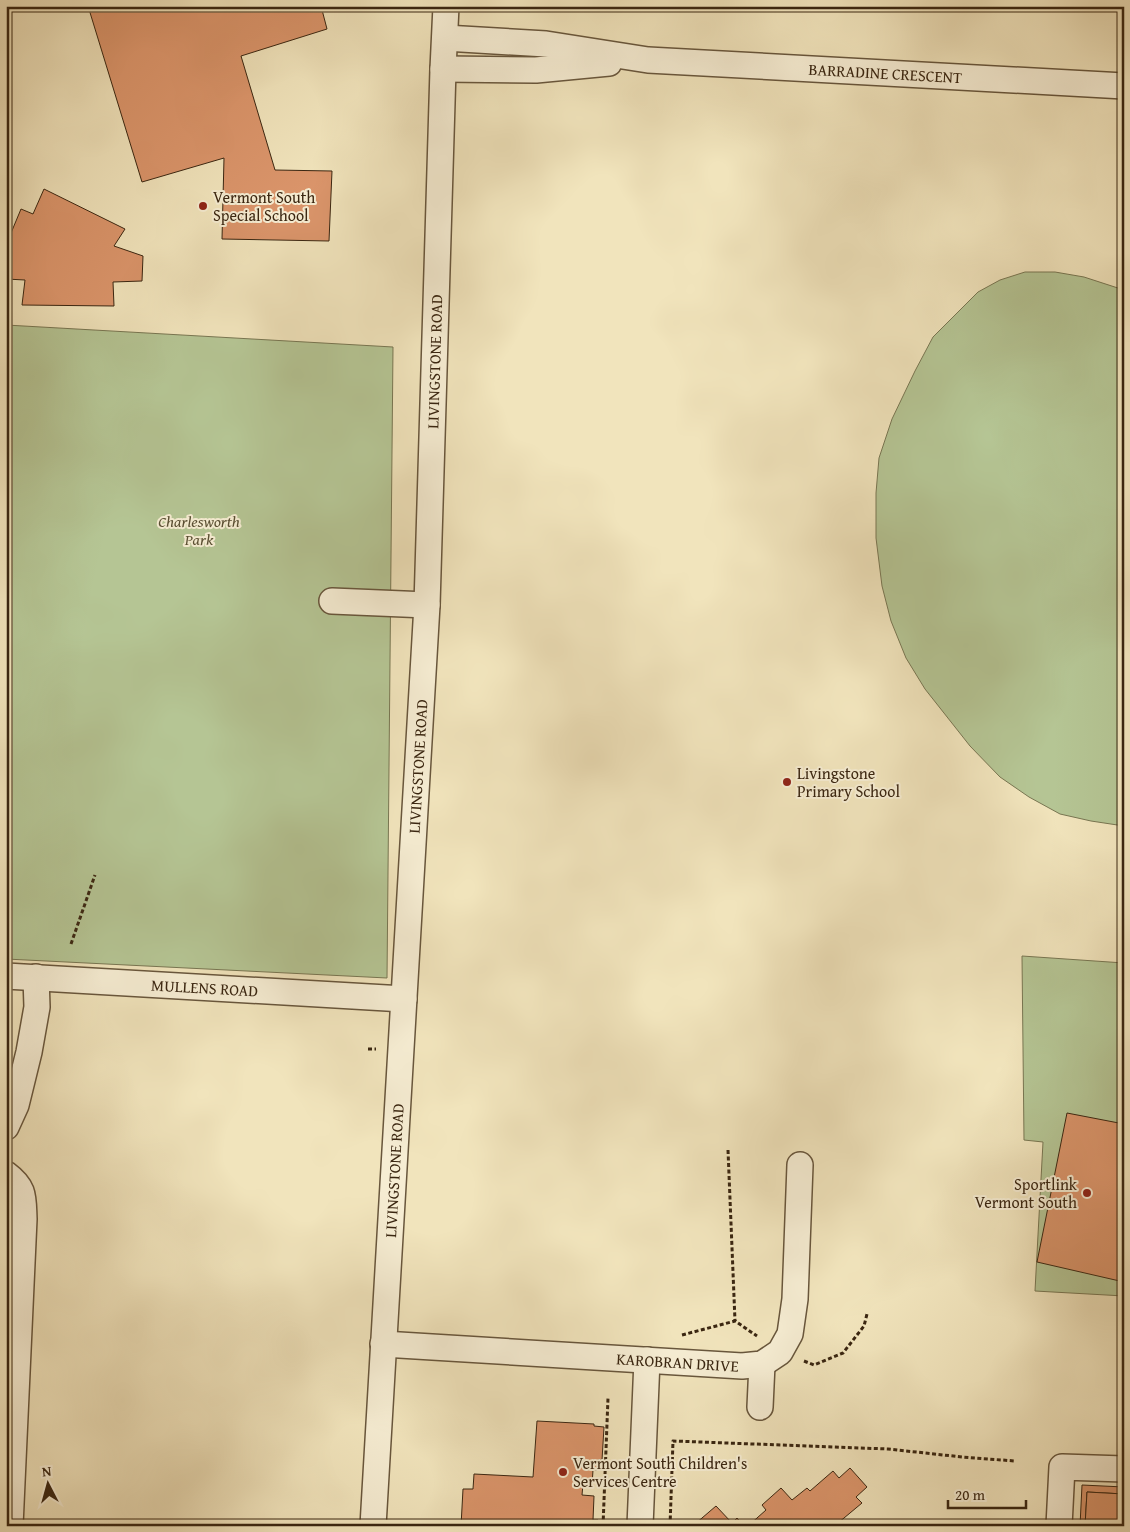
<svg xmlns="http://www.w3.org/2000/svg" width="1130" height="1532" font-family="'Gentium Book Plus',serif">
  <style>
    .green { fill: #b5c594; stroke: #787652 }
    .building { fill: #db956b; stroke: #3a2611 }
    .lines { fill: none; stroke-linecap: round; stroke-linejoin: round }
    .minor-casing { stroke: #68563c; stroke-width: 28 }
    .path { stroke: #3a2611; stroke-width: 3; stroke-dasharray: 4 2.5; stroke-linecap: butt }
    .minor { stroke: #f6edd3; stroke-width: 25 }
    .poi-dot { fill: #8f2418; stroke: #f6edd3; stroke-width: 2 }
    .labels { text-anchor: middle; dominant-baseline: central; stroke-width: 4; stroke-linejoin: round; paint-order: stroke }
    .street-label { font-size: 16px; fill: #3a2611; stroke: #f6edd3 }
    .poi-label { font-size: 16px; fill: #3a2611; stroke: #f6edd3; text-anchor: start }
    .park-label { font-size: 16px; font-style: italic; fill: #594e32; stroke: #f6edd3 }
  </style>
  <rect width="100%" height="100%" fill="#f1e4bc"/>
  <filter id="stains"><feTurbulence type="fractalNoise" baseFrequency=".004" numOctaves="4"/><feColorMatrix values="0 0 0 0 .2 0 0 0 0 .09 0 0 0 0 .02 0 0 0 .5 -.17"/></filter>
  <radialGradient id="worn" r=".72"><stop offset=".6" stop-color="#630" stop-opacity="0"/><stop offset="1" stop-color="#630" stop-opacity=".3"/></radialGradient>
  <g class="green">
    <polygon points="1025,272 1055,272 1084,277 1124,290 1124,826 1091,821 1060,814 1029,797 1000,777 970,746 925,689 906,658 891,621 882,586 876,538 876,493 879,458 892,419 915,371 933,337 978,292 1000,280"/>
    <polygon points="6,325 393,347 387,978 6,959"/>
    <polygon points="1022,956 1124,963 1124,1296 1035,1291 1043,1142 1024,1140"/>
  </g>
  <g class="building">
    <polygon points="88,6 321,6 327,29 241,56 275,170 332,171 329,241 222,239 224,158 142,182"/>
    <polygon points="44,189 125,229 114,246 143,256 142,281 113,282 114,306 22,305 25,280 6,279 6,245 21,209 33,214"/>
    <polygon points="1067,1113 1124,1124 1124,1282 1037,1262"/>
    <polygon points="537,1421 594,1424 594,1426 604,1427 602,1460 598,1460 597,1470 593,1470 592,1485 583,1484 582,1495 594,1496 593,1520 598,1520 598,1526 461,1526 463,1489 473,1489 474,1474 533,1477"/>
    <polygon points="850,1468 867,1487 856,1497 862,1503 838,1523 840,1526 748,1526 766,1510 762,1505 781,1488 792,1500 807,1488 810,1491 833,1471 839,1478"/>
    <polygon points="1082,1485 1124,1487 1124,1494 1087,1492 1085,1526 1080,1526"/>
    <polygon points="1087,1492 1124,1494 1124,1526 1085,1526"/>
    <polygon points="716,1506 732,1523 737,1518 744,1526 696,1526 695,1524"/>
  </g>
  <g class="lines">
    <g class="minor-casing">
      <g id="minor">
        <path id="s1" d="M445,38L546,44L648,60L1124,86"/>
        <polyline points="443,69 536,70 609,63"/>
        <polyline points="332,601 427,605"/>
        <path id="s2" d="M6,976L404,999"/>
        <polyline points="6,1127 16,1105 29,1052 37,1007 36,977"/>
        <path d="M6,1174C25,1188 23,1197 24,1219L10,1526"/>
        <path id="s3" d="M383,1344L742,1366L762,1364L780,1352L790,1334L795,1299L800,1165"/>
        <polyline points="760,1407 762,1364"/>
        <path id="s4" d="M373,1526L427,605L443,69L446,6"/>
        <polyline points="640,1526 647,1360"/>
        <polyline points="1059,1526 1062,1467 1124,1469"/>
      </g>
    </g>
    <g class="path">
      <polyline points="71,944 95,875"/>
      <polyline points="368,1049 376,1049"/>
      <polyline points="728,1150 735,1321"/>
      <polyline points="682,1335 735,1321 757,1336"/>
      <polyline points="804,1361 814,1365 843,1353 864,1326 867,1314"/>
      <polyline points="603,1526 608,1398"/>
      <polyline points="670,1526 673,1441 888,1449 962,1457 1015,1461"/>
    </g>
    <use href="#minor" class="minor"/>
  </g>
  <g class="poi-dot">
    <circle cx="203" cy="206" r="5"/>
    <circle cx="787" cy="782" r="5"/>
    <circle cx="1087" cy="1193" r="5"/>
    <circle cx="563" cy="1472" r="5"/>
  </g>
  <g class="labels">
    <g class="street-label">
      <text stroke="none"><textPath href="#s1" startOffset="442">BARRADINE CRESCENT</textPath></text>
      <text stroke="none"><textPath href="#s4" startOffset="1166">LIVINGSTONE ROAD</textPath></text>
      <text stroke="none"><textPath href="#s4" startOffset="761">LIVINGSTONE ROAD</textPath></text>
      <text stroke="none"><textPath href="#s2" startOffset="199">MULLENS ROAD</textPath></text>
      <text stroke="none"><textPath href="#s4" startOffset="356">LIVINGSTONE ROAD</textPath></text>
      <text stroke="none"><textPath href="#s3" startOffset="295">KAROBRAN DRIVE</textPath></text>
    </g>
    <g class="poi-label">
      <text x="213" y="197">Vermont South<tspan x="213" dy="18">Special School</tspan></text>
      <text x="797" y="773">Livingstone<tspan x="797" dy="18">Primary School</tspan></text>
      <text x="1077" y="1184" text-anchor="end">Sportlink<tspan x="1077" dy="18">Vermont South</tspan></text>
      <text x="573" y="1463">Vermont South Children's<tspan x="573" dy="18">Services Centre</tspan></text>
    </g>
    <g class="park-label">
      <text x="199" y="521">Charlesworth<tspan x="199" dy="18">Park</tspan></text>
    </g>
  </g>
  <rect width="1130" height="1532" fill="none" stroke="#f1e4bc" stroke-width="25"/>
  <rect x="8" y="8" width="1115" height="1517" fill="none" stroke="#3a2611" stroke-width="2.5"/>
  <rect x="12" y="12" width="1105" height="1507" fill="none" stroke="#3a2611"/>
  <g transform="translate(48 1484) rotate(354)" stroke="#f6edd3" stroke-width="4" paint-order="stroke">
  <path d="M0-4L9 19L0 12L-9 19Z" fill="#3a2611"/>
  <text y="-8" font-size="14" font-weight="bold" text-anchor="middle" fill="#3a2611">N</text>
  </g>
  <path d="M948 1500v8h78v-8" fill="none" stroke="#3a2611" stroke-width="2.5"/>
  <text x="955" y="1500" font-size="15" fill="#3a2611" stroke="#f6edd3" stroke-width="4" paint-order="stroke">20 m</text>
  <rect width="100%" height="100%" filter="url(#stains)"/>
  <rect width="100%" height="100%" fill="url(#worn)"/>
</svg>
